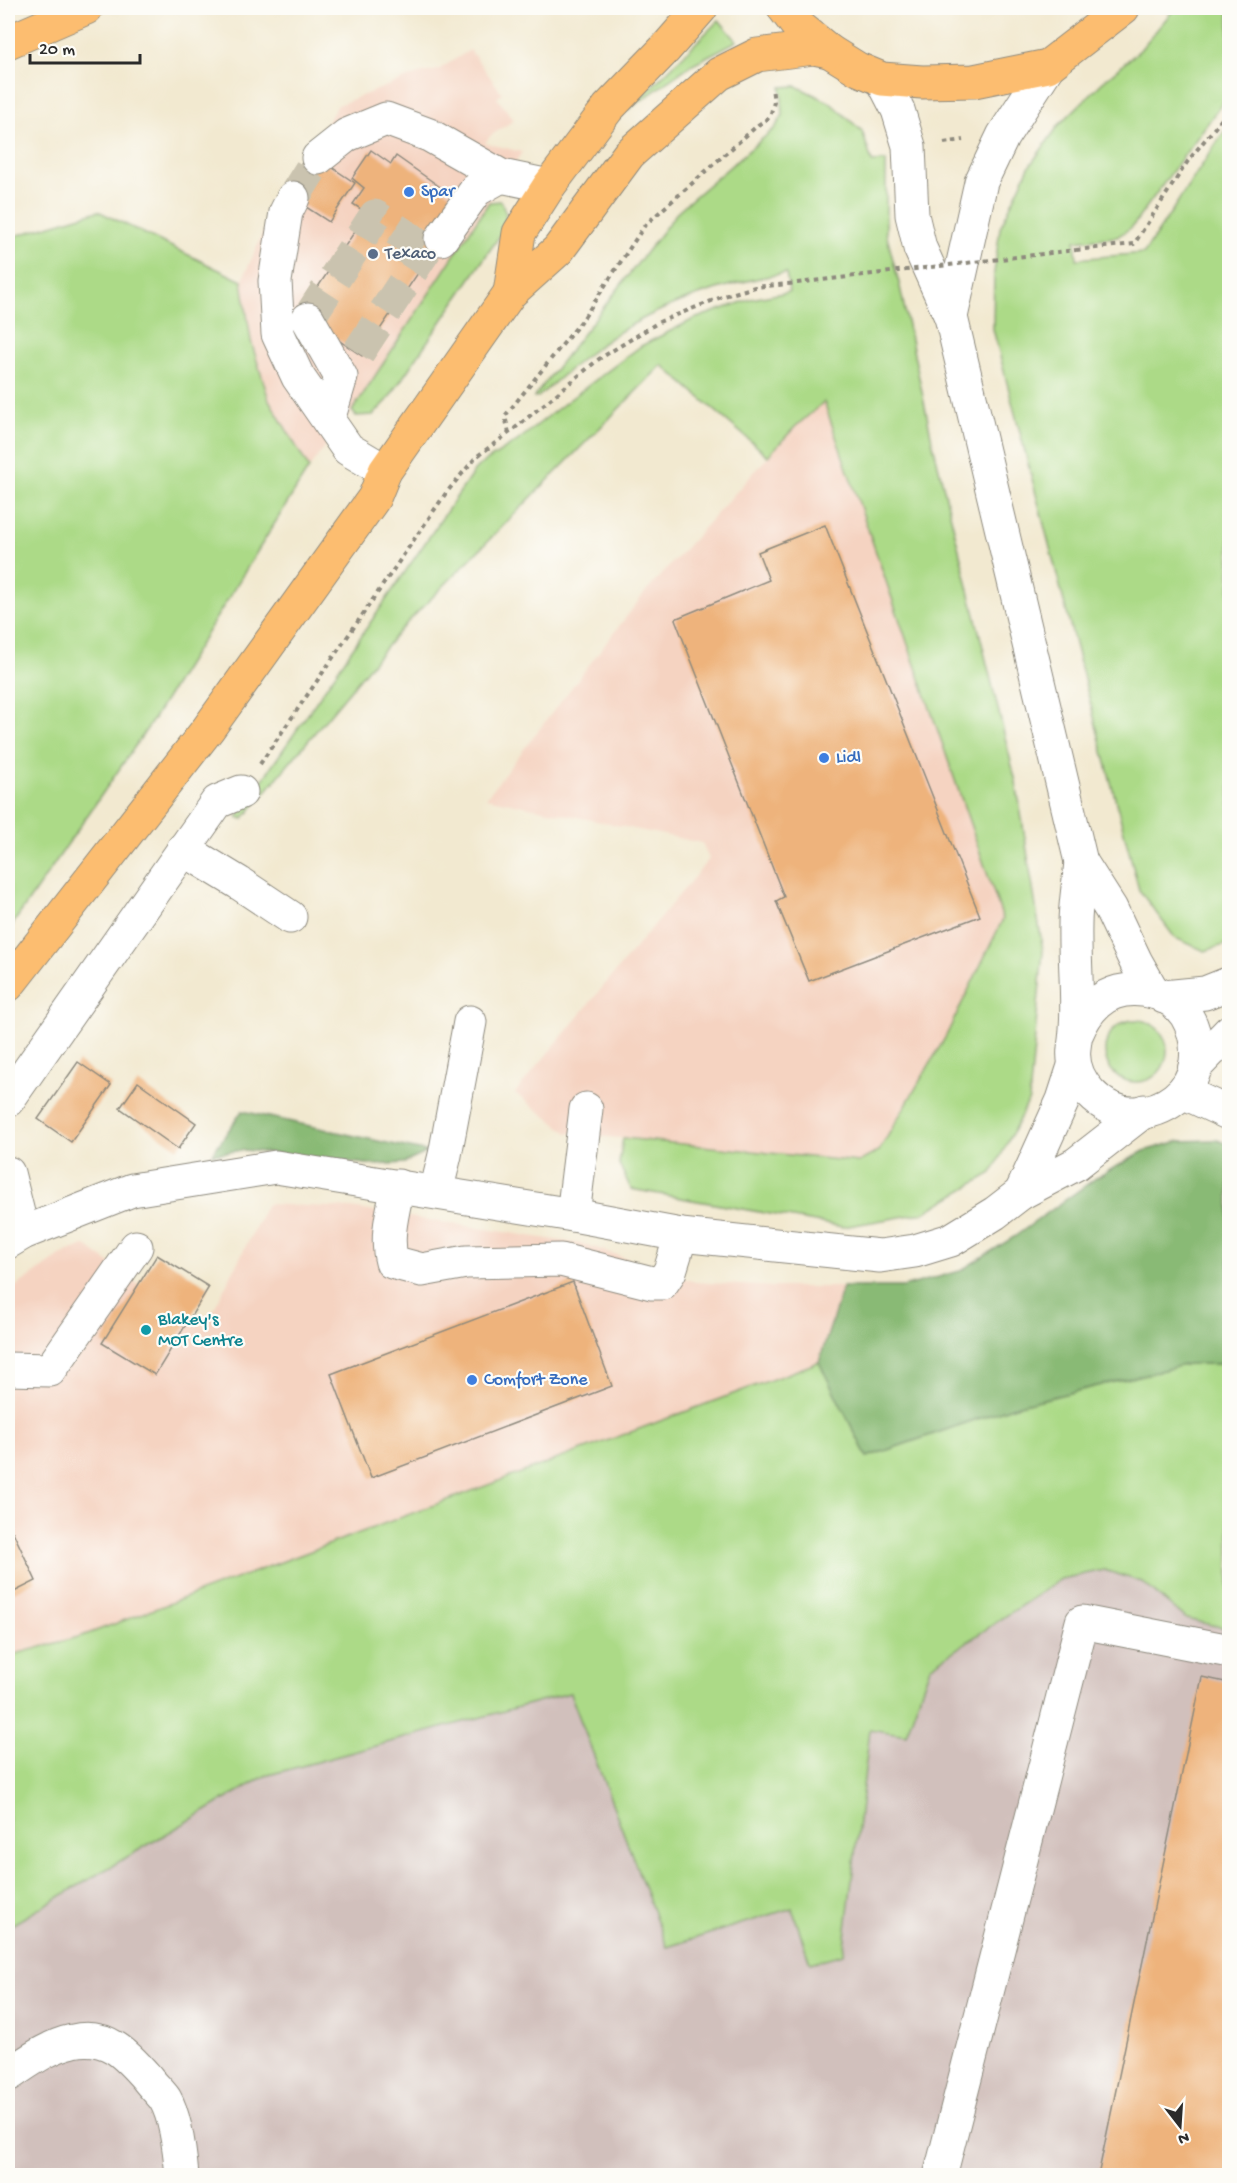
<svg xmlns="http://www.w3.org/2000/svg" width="1237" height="2183" font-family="'Gochi Hand',sans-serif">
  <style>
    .built { fill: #f5d3c1 }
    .industrial { fill: #d1c0bc }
    .green { fill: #acda87; stroke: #6c8259; stroke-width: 1.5 }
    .forest { fill: #89ba74; stroke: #5a7250; stroke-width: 1.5 }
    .building { fill: #eeb37c }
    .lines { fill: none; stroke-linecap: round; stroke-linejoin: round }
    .minor-tunnel { stroke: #cac3af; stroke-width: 33; stroke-dasharray: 33 16; stroke-linecap: butt }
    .minor-casing { stroke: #8e8a7e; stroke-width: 35 }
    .highway-casing { stroke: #8e8a7e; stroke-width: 35 }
    .path { stroke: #8e8a7e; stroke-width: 4; stroke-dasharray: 4.5 4.5; stroke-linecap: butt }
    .minor { stroke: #fff; stroke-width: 33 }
    .highway { stroke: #fcbd6f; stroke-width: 33 }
    .path-bridge { stroke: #8e8a7e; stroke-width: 4; stroke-dasharray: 4.5 4.5; stroke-linecap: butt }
    .shop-dot { fill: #3f7fe0; stroke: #fdfcf7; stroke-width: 2 }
    .service-dot { fill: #5c6f8a; stroke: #fdfcf7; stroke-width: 2 }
    .culture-dot { fill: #0f9aa8; stroke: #fdfcf7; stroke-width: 2 }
    .labels { text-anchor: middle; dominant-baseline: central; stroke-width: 4.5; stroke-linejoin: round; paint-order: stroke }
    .shop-label { font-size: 18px; fill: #366cbe; stroke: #fdfcf7; text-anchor: start }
    .service-label { font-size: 18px; fill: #4e5e75; stroke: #fdfcf7; text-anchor: start }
    .culture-label { font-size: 18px; fill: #0d838f; stroke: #fdfcf7; text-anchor: start }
  </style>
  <rect width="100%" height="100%" fill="#fdfcf7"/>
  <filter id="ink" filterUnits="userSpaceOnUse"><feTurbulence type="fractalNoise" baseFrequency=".0167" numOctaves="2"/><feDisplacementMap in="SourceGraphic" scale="12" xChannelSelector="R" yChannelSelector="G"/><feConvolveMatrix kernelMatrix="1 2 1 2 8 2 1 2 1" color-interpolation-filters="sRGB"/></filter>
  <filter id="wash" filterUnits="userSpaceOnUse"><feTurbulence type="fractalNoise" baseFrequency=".008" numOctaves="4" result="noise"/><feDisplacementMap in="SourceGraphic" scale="24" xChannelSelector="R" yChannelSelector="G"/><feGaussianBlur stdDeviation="1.35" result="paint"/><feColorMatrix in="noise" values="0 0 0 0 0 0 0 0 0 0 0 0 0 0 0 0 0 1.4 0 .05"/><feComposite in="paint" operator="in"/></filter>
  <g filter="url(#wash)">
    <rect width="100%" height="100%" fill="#f2e9d0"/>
    <g class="built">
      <polygon points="470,50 502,93 497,98 514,120 490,136 485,143 522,152 352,411 309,468 269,400 251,341 242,281 276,203 338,105 418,74 438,70"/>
      <polygon points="824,402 1003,919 945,1038 879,1151 859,1162 568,1133 515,1093 709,859 702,843 486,798 644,594 795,427"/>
      <polygon points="267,1204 351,1208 587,1245 695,1282 772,1287 843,1287 819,1362 82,1636 8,1656 8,1292 66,1252 85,1245 139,1285 205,1327"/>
    </g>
    <polygon class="industrial" points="1077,1525 1229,1559 1229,2175 8,2175 8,1927 265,1776 570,1693 667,1947 792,1908 744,1740"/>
    <g class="green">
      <polygon points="1175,8 1229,8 1229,94 1132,227 1117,237 1075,241 1077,259 1144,253 1229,124 1230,943 1205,951 1175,938 1139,890 993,329 994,273 1000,228 1029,167 1059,125 1106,79 1140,50"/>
      <polygon points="719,20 737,41 691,65 628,110"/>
      <path d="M796,86L829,102L862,131L872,162L886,161V233L900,287L932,440L1016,782L1043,951L1029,1100L992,1173L923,1213L843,1227L631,1189L619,1164L623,1138L859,1162L879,1151L945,1038L1003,919L824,402L795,427L768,456L662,365L400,630L243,819L237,817L477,467L516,442L565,403L641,346L694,319L751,299L789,292L786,273C733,282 680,298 633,324C598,343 568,371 538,397H534L679,210L775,128L783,115L781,87Z"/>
      <polygon points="501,201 506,214 505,228 387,401 373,415 356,416 352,411 489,202"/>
      <polygon points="98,211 242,281 251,341 269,400 309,468 151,723 8,931 8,238"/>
      <circle cx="1136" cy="1051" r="31"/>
      <polygon points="819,1362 867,1457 1015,1406 1188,1364 1229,1364 1229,1629 1186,1619 1142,1582 1104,1570 1061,1579 930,1667 906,1735 870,1729 843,1954 810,1963 792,1908 667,1947 570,1693 265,1776 8,1927 8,1656 82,1636"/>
    </g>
    <g class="forest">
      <polygon points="242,1111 428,1152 404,1163 375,1165 244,1150 212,1154"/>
      <polygon points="1217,1140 1229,1144 1229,1364 1188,1364 1015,1406 867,1457 819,1362 843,1287 903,1287 960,1271 1014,1237 1096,1178 1144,1151 1179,1141"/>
    </g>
    <g id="blocks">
      <g class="building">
        <polygon points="371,150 391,164 396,156 453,196 441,239 362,356 300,314 367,213 353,204 364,188 352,178"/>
        <polygon points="309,152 355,183 329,222 283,192"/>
        <polygon points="825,525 980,916 809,981 776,901 784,897 675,619 769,580 758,552"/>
        <polygon points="78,1062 111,1085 71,1142 38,1119"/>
        <polygon points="138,1082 196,1123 178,1149 120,1108"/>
        <polygon points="157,1255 209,1287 155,1375 102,1343"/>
        <polygon points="573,1282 612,1386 371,1478 331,1374"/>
        <polygon points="13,1532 36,1581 8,1595 8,1534"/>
        <polygon points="1202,1677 1230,1683 1230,2176 1098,2176"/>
      </g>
    </g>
  </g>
  <g filter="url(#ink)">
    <use href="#blocks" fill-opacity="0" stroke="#8e8a7e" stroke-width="1.5"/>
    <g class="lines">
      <g class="minor-tunnel">
        <polyline points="293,198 318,158"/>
        <polyline points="308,319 375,216 426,249 441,239"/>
        <polyline points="358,353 426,249"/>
      </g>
      <g class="minor-casing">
        <g id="minor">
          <path d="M882,79L898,110L909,146L912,215L920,248L951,317L1081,862C1079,883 1075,904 1075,925C1074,966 1080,1008 1074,1048C1070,1081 1102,1114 1135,1113C1164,1112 1192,1093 1196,1062C1198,1045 1195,1030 1186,1015C1167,987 1122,981 1097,1003C1087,1012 1082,1021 1077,1033"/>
          <polyline points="318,158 347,135 386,119 429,135 501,176 549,186"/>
          <polyline points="293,198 286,212 275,281 278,334 298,377 348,449 385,471"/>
          <polyline points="441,239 476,190 501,176"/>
          <polyline points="951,317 981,182 1003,136 1048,66"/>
          <polyline points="308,319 341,377 328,420"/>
          <polyline points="183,849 239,883 290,917"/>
          <polyline points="1081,862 1111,909 1136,962 1153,992"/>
          <polyline points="1164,997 1205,993 1230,983"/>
          <polyline points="1195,1067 1230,1031"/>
          <polyline points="1183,1092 1230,1114"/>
          <polyline points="8,1100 217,802 241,792"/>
          <polyline points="8,1173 23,1233"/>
          <path d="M398,1186C393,1211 385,1237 392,1262L422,1270L466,1262L561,1260L652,1283H662L670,1271L681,1235"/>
          <polyline points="436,1192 445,1155 470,1022"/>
          <polyline points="1021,1193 1063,1100 1074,1066"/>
          <polyline points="573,1215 586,1109"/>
          <polyline points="8,1242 23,1233 132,1190 276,1167 573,1215 681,1235 880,1256 915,1251 951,1240 995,1213 1021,1193 1076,1164 1144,1111"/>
          <polyline points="8,1369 50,1370 136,1247"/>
          <path d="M8,2075C28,2062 49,2046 73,2041C107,2033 127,2055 147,2078C152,2085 160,2092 165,2099C176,2118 180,2153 182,2176"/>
          <polyline points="940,2176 1082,1622 1230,1651"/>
        </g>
      </g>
      <g class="highway-casing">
        <g id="highway">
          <polyline points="784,8 796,24 829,51 858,69 882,79 922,82 974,81 1048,66 1123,8"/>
          <polyline points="8,42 86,8"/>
          <polyline points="510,293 519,233 549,186 608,108 666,48 701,8"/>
          <polyline points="8,985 208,729 374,498 385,471 510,293 558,250 629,154 719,74 757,55 814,48 829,51"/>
        </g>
      </g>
      <g class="path">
        <polyline points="944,143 963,140"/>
        <polyline points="1076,250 1134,244 1188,161 1230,109"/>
        <polyline points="509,433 505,416 583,319 645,225 758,125 770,117 774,102 772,88"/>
        <polyline points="260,764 446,493 476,457 509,433 599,359 659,322 724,296 755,287 788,284"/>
      </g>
      <use href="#minor" class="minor"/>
      <use href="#highway" class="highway"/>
      <polyline class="path-bridge" points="788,284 1076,250"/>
    </g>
  </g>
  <g class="shop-dot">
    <circle cx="409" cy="192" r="6"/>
    <circle cx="824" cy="758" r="6"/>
    <circle cx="472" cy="1380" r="6"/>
  </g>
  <circle class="service-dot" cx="373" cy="254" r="6"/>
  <circle class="culture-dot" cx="146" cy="1330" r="6"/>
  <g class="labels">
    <g class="shop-label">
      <text x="421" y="192">Spar</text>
      <text x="836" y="758">Lidl</text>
      <text x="484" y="1380">Comfort Zone</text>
    </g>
    <g class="service-label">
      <text x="385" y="254">Texaco</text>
    </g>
    <g class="culture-label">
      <text x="158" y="1320">Blakey's<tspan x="158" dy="21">MOT Centre</tspan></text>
    </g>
  </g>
  <rect width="1237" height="2183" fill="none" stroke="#fdfcf7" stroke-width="30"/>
  <g transform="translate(1180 2126) rotate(163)" stroke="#fdfcf7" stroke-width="4.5" paint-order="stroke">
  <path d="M0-4.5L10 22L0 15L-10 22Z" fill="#2b2b2b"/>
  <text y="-9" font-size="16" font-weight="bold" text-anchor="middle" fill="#2b2b2b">N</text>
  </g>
  <path d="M30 54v9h110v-9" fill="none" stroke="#2b2b2b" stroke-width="3"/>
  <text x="39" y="54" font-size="18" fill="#2b2b2b" stroke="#fdfcf7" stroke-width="4.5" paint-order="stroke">20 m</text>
</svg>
